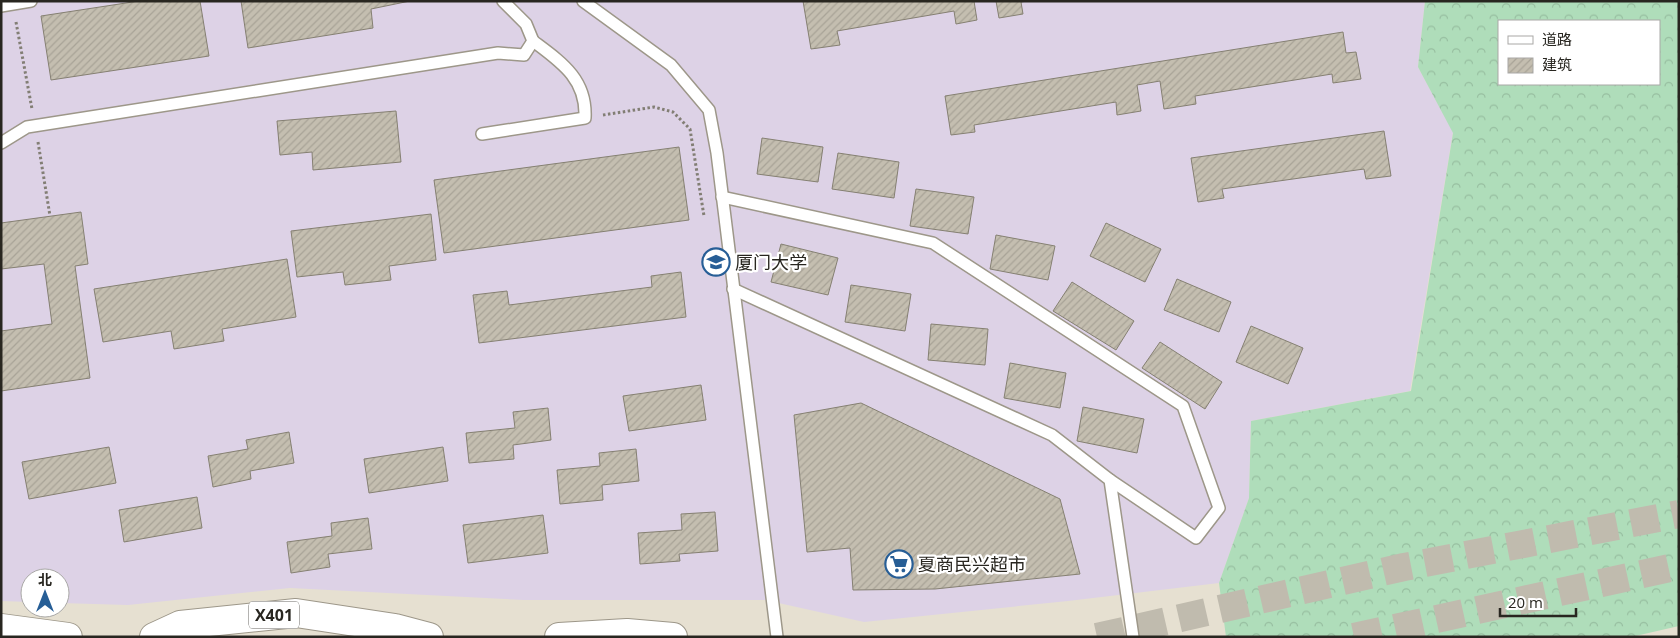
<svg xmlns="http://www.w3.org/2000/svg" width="1680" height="638" font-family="'Open Sans','Noto Sans SC',sans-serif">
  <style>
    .education { fill: #ddd2e6 }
    .forest { fill: url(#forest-crowns); fill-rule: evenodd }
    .building { fill: url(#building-hatch); stroke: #858072 }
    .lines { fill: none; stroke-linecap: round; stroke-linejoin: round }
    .trunk-tunnel { stroke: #c0bbae; stroke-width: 28; stroke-dasharray: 28 14; stroke-linecap: butt }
    .service-casing { stroke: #9d9789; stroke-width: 14 }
    .tertiary-casing { stroke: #9d9789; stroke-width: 30 }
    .trunk-casing { stroke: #9d9789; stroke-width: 30 }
    .path { stroke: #827e74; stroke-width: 3; stroke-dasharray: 2.5 2.5; stroke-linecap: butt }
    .service { stroke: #fff; stroke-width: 11 }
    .tertiary { stroke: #fff; stroke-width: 28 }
    .trunk { stroke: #fff; stroke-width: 28 }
    .labels { text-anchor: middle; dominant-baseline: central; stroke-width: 4.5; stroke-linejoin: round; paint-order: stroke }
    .shield { fill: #fff; stroke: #686763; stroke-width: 1 }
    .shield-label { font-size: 16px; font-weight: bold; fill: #282620 }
    .poi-label { font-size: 18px; fill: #282620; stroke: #fff; text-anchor: start }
  </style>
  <defs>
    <pattern id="forest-crowns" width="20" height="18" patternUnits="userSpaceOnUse" patternTransform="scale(1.25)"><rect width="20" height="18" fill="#afddba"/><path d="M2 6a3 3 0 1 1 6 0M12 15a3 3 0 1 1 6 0" fill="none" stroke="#97bea0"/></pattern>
    <pattern id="building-hatch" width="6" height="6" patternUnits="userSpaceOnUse" patternTransform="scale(1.25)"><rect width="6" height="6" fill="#c4beb0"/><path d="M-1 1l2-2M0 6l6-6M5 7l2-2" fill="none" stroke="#a8a397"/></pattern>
  </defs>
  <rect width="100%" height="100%" fill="#e6e0d1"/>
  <polygon class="education" points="1,1 1425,1 1418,67 1453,132 1410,391 1251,421 1249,498 1219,583 1068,601 864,622 765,600 524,600 290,588 128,605 60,603 60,578 30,578 30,602 1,601"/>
  <path class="forest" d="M1425,1H1679V626L1631,637H1226L1219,583L1249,498L1251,421L1411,391L1453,133L1418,67ZM1499,21H1659V84H1499Z"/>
  <g class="building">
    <polygon points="139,1 200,1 209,56 51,80 41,16"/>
    <polygon points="241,1 410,1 371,9 373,28 248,48"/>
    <polygon points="803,1 974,1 977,20 956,24 954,11 837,31 840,45 811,49"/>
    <polygon points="996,1 1027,1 1021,2 1023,14 999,18"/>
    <polygon points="1343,32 1346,53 1356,52 1361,79 1333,83 1332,74 1195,96 1196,104 1164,109 1160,81 1137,85 1141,111 1117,115 1116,102 974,125 975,132 951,135 945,96"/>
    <polygon points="396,111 401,162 313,170 312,152 280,155 277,121"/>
    <polygon points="1384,131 1391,176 1366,179 1364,169 1222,189 1224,198 1198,202 1191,158"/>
    <polygon points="762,138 823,147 818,182 757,174"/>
    <polygon points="679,147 689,220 444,253 434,180"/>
    <polygon points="838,153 899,162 894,198 832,189"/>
    <polygon points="916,189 974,197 968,234 910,226"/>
    <polygon points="81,212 88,264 75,266 90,378 1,391 1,331 52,324 44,264 1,269 1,223"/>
    <polygon points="431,214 436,260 389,266 391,280 345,285 343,272 297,277 291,231"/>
    <polygon points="1106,223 1161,249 1145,282 1090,256"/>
    <polygon points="996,235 1055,246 1048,280 990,269"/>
    <polygon points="781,244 838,258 828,295 771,282"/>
    <polygon points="287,259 296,317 222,329 224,341 174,349 171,331 103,342 94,289"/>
    <polygon points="681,272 686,317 479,343 473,295 507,291 509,305 652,287 651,276"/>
    <polygon points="1177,279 1231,302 1219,332 1164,310"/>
    <polygon points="1072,282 1134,321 1116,350 1053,311"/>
    <polygon points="851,285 911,294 905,331 845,322"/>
    <polygon points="931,324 988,329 985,365 928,360"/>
    <polygon points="1251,326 1303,348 1288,384 1236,362"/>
    <polygon points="1160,342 1222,382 1205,409 1142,368"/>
    <polygon points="1010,363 1066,373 1060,408 1004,398"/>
    <polygon points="701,385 706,420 629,431 623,396"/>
    <polygon points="861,403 1060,499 1080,574 935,589 853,590 850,548 807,552 794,415"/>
    <polygon points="1083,407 1144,419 1137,453 1077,441"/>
    <polygon points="548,408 551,440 513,445 514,459 469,463 466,433 515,428 513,412"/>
    <polygon points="289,432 294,463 250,471 251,479 213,487 208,456 248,449 246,440"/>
    <polygon points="109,447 116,483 29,499 22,462"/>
    <polygon points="443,447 448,481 369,493 364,459"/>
    <polygon points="636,449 639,481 602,485 603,500 560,504 557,470 600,466 599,453"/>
    <polygon points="197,497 202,528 124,542 119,510"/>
    <polygon points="715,512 718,551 679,554 680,561 640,564 638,533 682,530 681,514"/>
    <polygon points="543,515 548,553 468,563 463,525"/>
    <polygon points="368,518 372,549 328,554 330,567 291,573 287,542 332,536 331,523"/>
  </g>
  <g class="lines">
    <g class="trunk-tunnel">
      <polyline points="1097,637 1404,567 1679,514"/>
      <polyline points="1354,637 1679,566"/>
    </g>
    <g class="service-casing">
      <g id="service">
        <polyline points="583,1 671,65 709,110 717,153 777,637"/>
        <polyline points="1,6 31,1"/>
        <path d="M482,134L585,118C587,79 561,62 533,41"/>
        <polyline points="1,143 27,127 498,53 524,55 533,41 526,24 503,1"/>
        <polyline points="722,197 933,243 1183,406 1219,508 1196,538 1110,480"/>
        <polyline points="733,289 1052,435 1110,480 1133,637"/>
      </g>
    </g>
    <g class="tertiary-casing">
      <polyline id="tertiary" points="1,628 68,637"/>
    </g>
    <g class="trunk-casing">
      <g id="trunk">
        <polyline points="154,637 180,625 296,613 395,628 429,637"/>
        <polyline points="559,637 627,633 673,637"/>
      </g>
    </g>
    <g class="path">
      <polyline points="16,22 32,109"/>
      <polyline points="603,115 654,107 673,112 690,129 704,216"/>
      <polyline points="38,142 50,216"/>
    </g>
    <use href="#service" class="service"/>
    <use href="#tertiary" class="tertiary"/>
    <use href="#trunk" class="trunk"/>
  </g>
  <defs>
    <g id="university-ring" transform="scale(1.4375)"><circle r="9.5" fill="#fff" stroke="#275e96" stroke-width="1.5"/><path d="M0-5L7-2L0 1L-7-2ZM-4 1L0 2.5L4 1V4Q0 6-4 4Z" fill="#275e96"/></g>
    <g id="supermarket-ring" transform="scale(1.4375)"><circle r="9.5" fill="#fff" stroke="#275e96" stroke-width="1.5"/><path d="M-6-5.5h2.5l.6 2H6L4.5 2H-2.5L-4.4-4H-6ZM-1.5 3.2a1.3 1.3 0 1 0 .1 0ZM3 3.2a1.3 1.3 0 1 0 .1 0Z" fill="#275e96"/></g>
  </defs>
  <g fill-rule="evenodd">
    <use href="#university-ring" x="716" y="262"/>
    <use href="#supermarket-ring" x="899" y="564"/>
  </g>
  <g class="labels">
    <rect class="shield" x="249" y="601.5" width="50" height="27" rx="4"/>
    <g class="shield-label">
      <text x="274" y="615">X401</text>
    </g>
    <g class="poi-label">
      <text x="735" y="262">厦门大学</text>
      <text x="918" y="564">夏商民兴超市</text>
    </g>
  </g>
  <rect width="1680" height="638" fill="none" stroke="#282620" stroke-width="5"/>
  <rect x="1498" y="20" width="162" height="65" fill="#ffffff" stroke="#a9a8a6"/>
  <rect x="1508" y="36" width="25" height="8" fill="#ffffff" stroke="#a9a8a6"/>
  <text x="1542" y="45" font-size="15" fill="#282620">道路</text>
  <rect x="1508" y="58" width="25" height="15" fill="url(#building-hatch)" stroke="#a9a8a6"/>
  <text x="1542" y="70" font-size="15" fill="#282620">建筑</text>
  <g transform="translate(45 593)"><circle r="24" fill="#ffffff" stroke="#a9a8a6"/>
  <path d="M0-4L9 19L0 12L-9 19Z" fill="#275e96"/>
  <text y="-8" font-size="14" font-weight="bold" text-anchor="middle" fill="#282620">北</text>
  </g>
  <path d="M1500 608v8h76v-8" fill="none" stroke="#282620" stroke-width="2.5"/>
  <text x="1508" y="608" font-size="15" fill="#282620" stroke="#ffffff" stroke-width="4" paint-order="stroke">20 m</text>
</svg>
